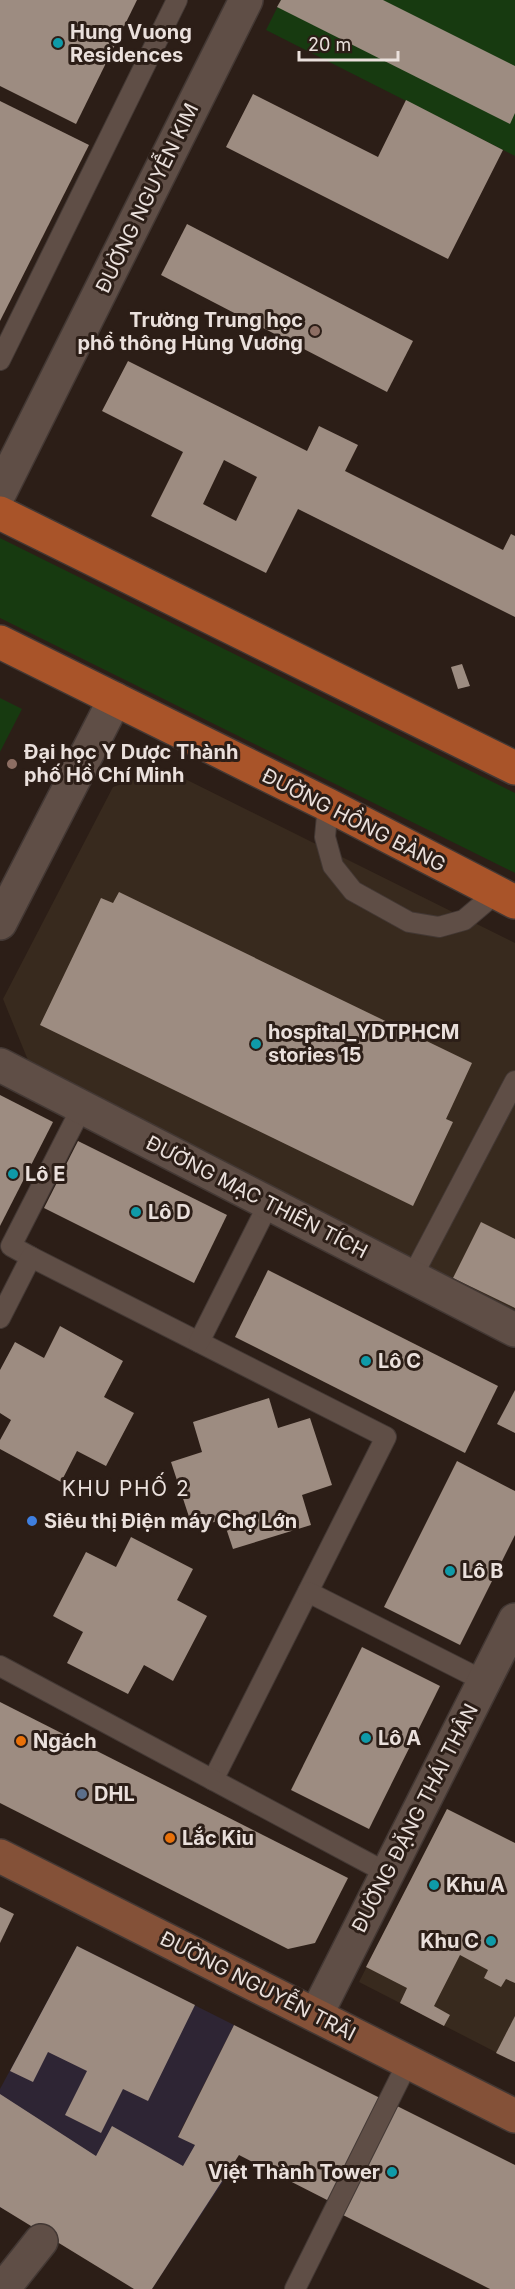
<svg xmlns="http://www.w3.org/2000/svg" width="515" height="2289" font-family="Inter,sans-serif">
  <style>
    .industrial { fill: #2e2534 }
    .medical { fill: #382a1e }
    .green { fill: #173a10 }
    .building { fill: #9d8c81; fill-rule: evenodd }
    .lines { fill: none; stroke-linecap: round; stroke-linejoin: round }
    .service-casing { stroke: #433834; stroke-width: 22 }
    .minor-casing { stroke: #433834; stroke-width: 36 }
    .tertiary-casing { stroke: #433834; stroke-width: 36 }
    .secondary-casing { stroke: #433834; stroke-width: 36 }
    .primary-casing { stroke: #433834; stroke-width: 36 }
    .service { stroke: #5f4e46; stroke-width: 20 }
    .minor { stroke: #5f4e46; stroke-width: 33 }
    .tertiary { stroke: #5f4e46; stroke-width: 33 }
    .secondary { stroke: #845138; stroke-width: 33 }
    .primary { stroke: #a95429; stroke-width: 33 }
    .culture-dot { fill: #0f9aa8; stroke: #2c1e17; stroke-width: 2 }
    .education-dot { fill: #8d6e63; stroke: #2c1e17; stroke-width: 2 }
    .shop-dot { fill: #3f7fe0; stroke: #2c1e17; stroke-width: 2 }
    .food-dot { fill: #e8710a; stroke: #2c1e17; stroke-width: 2 }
    .service-dot { fill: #5c6f8a; stroke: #2c1e17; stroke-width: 2 }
    .labels { text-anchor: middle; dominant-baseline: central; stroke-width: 6; stroke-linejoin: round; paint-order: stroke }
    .poi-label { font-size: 20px; font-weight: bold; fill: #eae0dc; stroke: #2c1e17; text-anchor: start }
    .street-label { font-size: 20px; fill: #eae0dc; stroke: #2c1e17 }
    .neighbourhood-label { font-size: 21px; letter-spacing: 1.5px; fill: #eae0dc; stroke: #2c1e17 }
  </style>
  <rect width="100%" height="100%" fill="#2c1e17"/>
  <polygon class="industrial" points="77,1946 234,2025 178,2136 234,2165 152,2289 0,2207 0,2089"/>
  <g class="medical">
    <polygon points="165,769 515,943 515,1320 32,1070 3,999 113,787"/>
    <polygon points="447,1809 515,1843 515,2062 359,1982"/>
  </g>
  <g class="green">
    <polygon points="281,0 515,0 515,156 266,30"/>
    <polygon points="0,538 515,793 515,873 0,618"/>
    <polygon points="0,698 22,709 0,752"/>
  </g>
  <g class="building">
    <polygon points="0,0 137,0 76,124 0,86"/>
    <polygon points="281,0 383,0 515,66 515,113 510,124 277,7"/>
    <polygon points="253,94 378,157 406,100 503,150 448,259 226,147"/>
    <polygon points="0,101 89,145 0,321"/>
    <polygon points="187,224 413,341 387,392 161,275"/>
    <path d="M128,361L307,451L319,426L358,445L345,471L503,550L511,534L515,536V617L298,509L266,573L151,516L183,452L102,411ZM224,460L257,477L236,521L203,504Z"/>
    <polygon points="462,664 470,686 458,689 451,667"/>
    <polygon points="119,892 472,1063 446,1119 453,1122 413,1206 40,1025 101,898 113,903"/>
    <polygon points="0,1095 53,1122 0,1226"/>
    <polygon points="78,1141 227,1215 194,1283 44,1208"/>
    <polygon points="481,1222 515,1239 515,1308 453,1278"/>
    <polygon points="268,1270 498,1386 465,1453 235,1337"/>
    <polygon points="60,1326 123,1361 104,1397 134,1413 106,1466 77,1451 61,1482 0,1449 0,1440 11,1420 0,1413 0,1370 15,1342 44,1358"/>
    <polygon points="515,1390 515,1433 497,1424"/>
    <polygon points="269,1398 278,1428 310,1418 332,1485 302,1495 311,1525 233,1549 223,1519 193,1529 171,1462 202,1452 193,1422"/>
    <polygon points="457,1461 515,1491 515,1535 460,1645 384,1607"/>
    <polygon points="131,1537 193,1569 177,1600 207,1616 173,1681 144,1665 128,1694 67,1663 83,1632 53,1616 86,1552 116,1567"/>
    <polygon points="362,1647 440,1686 369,1829 291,1790"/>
    <polygon points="0,1702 348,1878 315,1943 288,1949 0,1803"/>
    <polygon points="447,1809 515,1843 515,1983 506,1979 501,1987 484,1978 488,1970 460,1955 434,2006 450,2015 444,2026 400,2003 407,1988 366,1967"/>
    <polygon points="0,1907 14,1914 0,1943"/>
    <polygon points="77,1946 195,2005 148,2101 123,2089 101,2133 65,2115 87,2071 48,2052 33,2082 10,2071"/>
    <polygon points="515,2016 515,2062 496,2053"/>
    <polygon points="234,2025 382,2099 331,2202 239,2155 152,2289 134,2289 0,2207 0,2094 96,2156 112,2126 183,2166 195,2145 178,2137"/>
    <polygon points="395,2105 515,2165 515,2289 490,2289 341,2214"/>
  </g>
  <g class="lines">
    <g class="service-casing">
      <g id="service">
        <polyline points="0,360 177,0"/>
        <polyline points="328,805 325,837 333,866 353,891 409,922 439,927 464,920 496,893"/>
        <polyline points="31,1257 11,1246 82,1107"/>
        <polyline points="412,1277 515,1081"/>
        <polyline points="0,1318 31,1257 386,1437 213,1780"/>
        <polyline points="199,1342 269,1203"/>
        <polyline points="308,1592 484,1681"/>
        <polyline points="0,1666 387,1873"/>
        <polyline points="295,2289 408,2062"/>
      </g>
    </g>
    <g class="minor-casing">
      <g id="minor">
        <polyline points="0,1065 515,1330"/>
        <polyline points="316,2015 515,1620"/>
        <polyline points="3,2289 41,2241"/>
      </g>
    </g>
    <g class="tertiary-casing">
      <g id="tertiary">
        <polyline points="0,492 246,0"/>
        <polyline points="0,923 115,699"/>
      </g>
    </g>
    <g class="secondary-casing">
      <polyline id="secondary" points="0,1856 515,2116"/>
    </g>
    <g class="primary-casing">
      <g id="primary">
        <polyline points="0,513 515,768"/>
        <polyline points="0,642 328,805 515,902"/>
      </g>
    </g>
    <use href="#service" class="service"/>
    <use href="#minor" class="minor"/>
    <use href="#tertiary" class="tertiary"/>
    <use href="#secondary" class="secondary"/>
    <use href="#primary" class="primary"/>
  </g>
  <g class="culture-dot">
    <circle cx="58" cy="43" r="6"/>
    <circle cx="256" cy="1044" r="6"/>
    <circle cx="13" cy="1174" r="6"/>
    <circle cx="136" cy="1212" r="6"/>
    <circle cx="366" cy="1361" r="6"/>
    <circle cx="450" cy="1571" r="6"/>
    <circle cx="366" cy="1738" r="6"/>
    <circle cx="434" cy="1885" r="6"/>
    <circle cx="491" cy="1941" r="6"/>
    <circle cx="392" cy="2172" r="6"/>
  </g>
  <g class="education-dot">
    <circle cx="315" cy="331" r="6"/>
    <circle cx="12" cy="764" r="6"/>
  </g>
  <circle class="shop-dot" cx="32" cy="1521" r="6"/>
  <g class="food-dot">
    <circle cx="21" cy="1741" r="6"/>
    <circle cx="170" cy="1838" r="6"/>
  </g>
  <circle class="service-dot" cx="82" cy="1794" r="6"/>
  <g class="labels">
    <g class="poi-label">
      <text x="70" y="32">Hung Vuong<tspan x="70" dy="23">Residences</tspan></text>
      <text x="303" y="320" text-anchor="end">Trường Trung học<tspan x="303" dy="23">phổ thông Hùng Vương</tspan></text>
      <text x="24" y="752">Đại học Y Dược Thành<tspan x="24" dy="23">phố Hồ Chí Minh</tspan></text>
      <text x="268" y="1032">hospital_YDTPHCM<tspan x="268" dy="23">stories 15</tspan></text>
      <text x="25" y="1174">Lô E</text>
      <text x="148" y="1212">Lô D</text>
      <text x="378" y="1361">Lô C</text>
      <text x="44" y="1521">Siêu thị Điện máy Chợ Lớn</text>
      <text x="462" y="1571">Lô B</text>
      <text x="378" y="1738">Lô A</text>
      <text x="33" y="1741">Ngách</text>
      <text x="94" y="1794">DHL</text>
      <text x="182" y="1838">Lắc Kiu</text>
      <text x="446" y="1885">Khu A</text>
      <text x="479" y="1941" text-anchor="end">Khu C</text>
      <text x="380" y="2172" text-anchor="end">Việt Thành Tower</text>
    </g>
    <g class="street-label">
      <text transform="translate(147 198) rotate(-64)">ĐƯỜNG NGUYỄN KIM</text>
      <text transform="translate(354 820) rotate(27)">ĐƯỜNG HỒNG BÀNG</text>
      <text transform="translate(257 1197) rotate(27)">ĐƯỜNG MẠC THIÊN TÍCH</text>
      <text transform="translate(415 1818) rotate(-63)">ĐƯỜNG ĐẶNG THÁI THÂN</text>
      <text transform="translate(258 1986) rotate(27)">ĐƯỜNG NGUYỄN TRÃI</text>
    </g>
    <g class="neighbourhood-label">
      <text x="126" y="1488">KHU PHỐ 2</text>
    </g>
  </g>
  <path d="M299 51v9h99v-9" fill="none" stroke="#eae0dc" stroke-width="3"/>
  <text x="308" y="51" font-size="18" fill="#eae0dc" stroke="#2c1e17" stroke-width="4.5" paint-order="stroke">20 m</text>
</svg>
